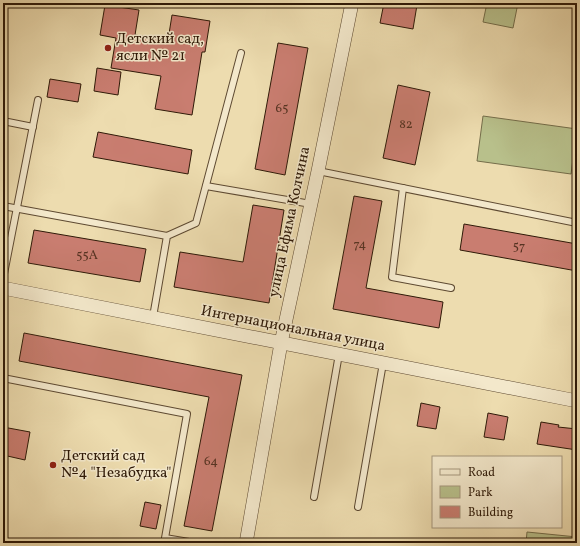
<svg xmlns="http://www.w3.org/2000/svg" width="580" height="546" font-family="Vollkorn,serif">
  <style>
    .green { fill: #b8c08b; stroke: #746d4a }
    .building { fill: #c97d70; stroke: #2f1a08 }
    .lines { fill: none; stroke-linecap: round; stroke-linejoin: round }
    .lane-casing { stroke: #5e4a32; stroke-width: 8 }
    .street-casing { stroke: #5e4a32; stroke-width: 14 }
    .lane { stroke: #f3e8cb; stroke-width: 6 }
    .street { stroke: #f3e8cb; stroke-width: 13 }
    .poi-dot { fill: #8f2418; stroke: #f3e8cb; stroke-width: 1.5 }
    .labels { text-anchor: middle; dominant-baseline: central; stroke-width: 3; stroke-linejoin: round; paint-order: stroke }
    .number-label { font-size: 13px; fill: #563322 }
    .poi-label { font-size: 15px; fill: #2f1a08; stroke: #f3e8cb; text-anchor: start }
    .street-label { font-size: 15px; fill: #2f1a08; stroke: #f3e8cb }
  </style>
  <rect width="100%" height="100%" fill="#eddcaf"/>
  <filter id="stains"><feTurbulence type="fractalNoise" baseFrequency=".005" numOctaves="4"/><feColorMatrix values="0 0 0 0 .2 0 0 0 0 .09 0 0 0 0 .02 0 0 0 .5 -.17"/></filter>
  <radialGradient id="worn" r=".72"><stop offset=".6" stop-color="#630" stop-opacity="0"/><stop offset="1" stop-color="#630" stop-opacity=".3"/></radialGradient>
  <g class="green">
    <polygon points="487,3 518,3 513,28 483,22"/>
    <polygon points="483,116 577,129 571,174 477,161"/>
    <polygon points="527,532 577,537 577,543 526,543"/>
  </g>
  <g class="building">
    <polygon points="384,3 405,3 417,5 413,29 380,23"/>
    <polygon points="105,5 139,10 135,35 168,40 172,15 210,21 205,52 202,52 192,115 155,109 161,76 111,68 116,38 100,35"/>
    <polygon points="278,43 308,48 285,175 255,169"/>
    <polygon points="97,68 121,72 118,95 94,91"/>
    <polygon points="50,79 81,84 78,102 47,97"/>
    <polygon points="398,85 430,92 415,165 383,158"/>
    <polygon points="98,132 192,150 188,174 93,157"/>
    <polygon points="354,196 382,201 366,288 443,302 439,328 333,309"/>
    <polygon points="253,205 284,210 269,303 174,287 180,252 243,262"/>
    <polygon points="464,224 577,244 577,271 460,250"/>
    <polygon points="34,230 146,249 140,282 28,263"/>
    <polygon points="24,333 242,375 212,531 184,526 209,397 19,361"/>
    <polygon points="421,403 440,407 436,429 417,426"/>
    <polygon points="488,413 508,417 504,440 484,437"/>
    <polygon points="541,422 559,425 558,427 577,429 577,450 537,444"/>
    <polygon points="3,427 30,432 25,460 3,455"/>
    <polygon points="145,502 161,505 156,529 140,526"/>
  </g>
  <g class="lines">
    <g class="lane-casing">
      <g id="lane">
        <polyline points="3,121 33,127"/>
        <polyline points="318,171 577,223"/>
        <polyline points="206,186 311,204"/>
        <polyline points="403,188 392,277 451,288"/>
        <polyline points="3,206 167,236"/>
        <polyline points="3,279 38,100"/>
        <polyline points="153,317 167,236 196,223 241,53"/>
        <polyline points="3,378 187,414 165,538 195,543"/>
        <polyline points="314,497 339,354"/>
        <polyline points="358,507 383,363"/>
      </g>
    </g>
    <g class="street-casing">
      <g id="street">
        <path d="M3,288C195,325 386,364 577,401"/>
        <polyline points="246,543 281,343 318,171 352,3"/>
      </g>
    </g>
    <use href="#lane" class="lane"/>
    <use href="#street" class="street"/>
  </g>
  <g class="poi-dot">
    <circle cx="108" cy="48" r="4"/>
    <circle cx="53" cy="465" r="4"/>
  </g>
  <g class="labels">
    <g class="number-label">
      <text x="282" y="109">65</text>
      <text x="406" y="125">82</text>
      <text x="360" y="245">74</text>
      <text x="519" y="247">57</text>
      <text x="87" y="256">55А</text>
      <text x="211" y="462">64</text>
    </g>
    <g class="poi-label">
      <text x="116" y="39">Детский сад,<tspan x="116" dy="17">ясли № 21</tspan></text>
      <text x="61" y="456">Детский сад<tspan x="61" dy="17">№4 "Незабудка"</tspan></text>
    </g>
    <g class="street-label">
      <text transform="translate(290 222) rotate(-78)">улица Ефима Колчина</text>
      <text transform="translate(293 329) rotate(11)">Интернациональная улица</text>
    </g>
  </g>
  <rect width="580" height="546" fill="none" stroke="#eddcaf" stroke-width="16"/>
  <rect x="4" y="4" width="572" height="538" fill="none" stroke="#2f1a08" stroke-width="2"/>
  <rect x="8" y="8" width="564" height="530" fill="none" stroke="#2f1a08"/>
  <rect x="432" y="456" width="130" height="72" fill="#f3e8cb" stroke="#a5967d"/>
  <rect x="440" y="469" width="20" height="6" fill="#f3e8cb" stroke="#a5967d"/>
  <text x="468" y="476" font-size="12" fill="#2f1a08">Road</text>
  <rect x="440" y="486" width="20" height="12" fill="#b8c08b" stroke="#a5967d"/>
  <text x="468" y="496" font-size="12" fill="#2f1a08">Park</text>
  <rect x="440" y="506" width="20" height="12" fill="#c97d70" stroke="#a5967d"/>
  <text x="468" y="516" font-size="12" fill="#2f1a08">Building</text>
  <rect width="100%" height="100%" filter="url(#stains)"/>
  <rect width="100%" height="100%" fill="url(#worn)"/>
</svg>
